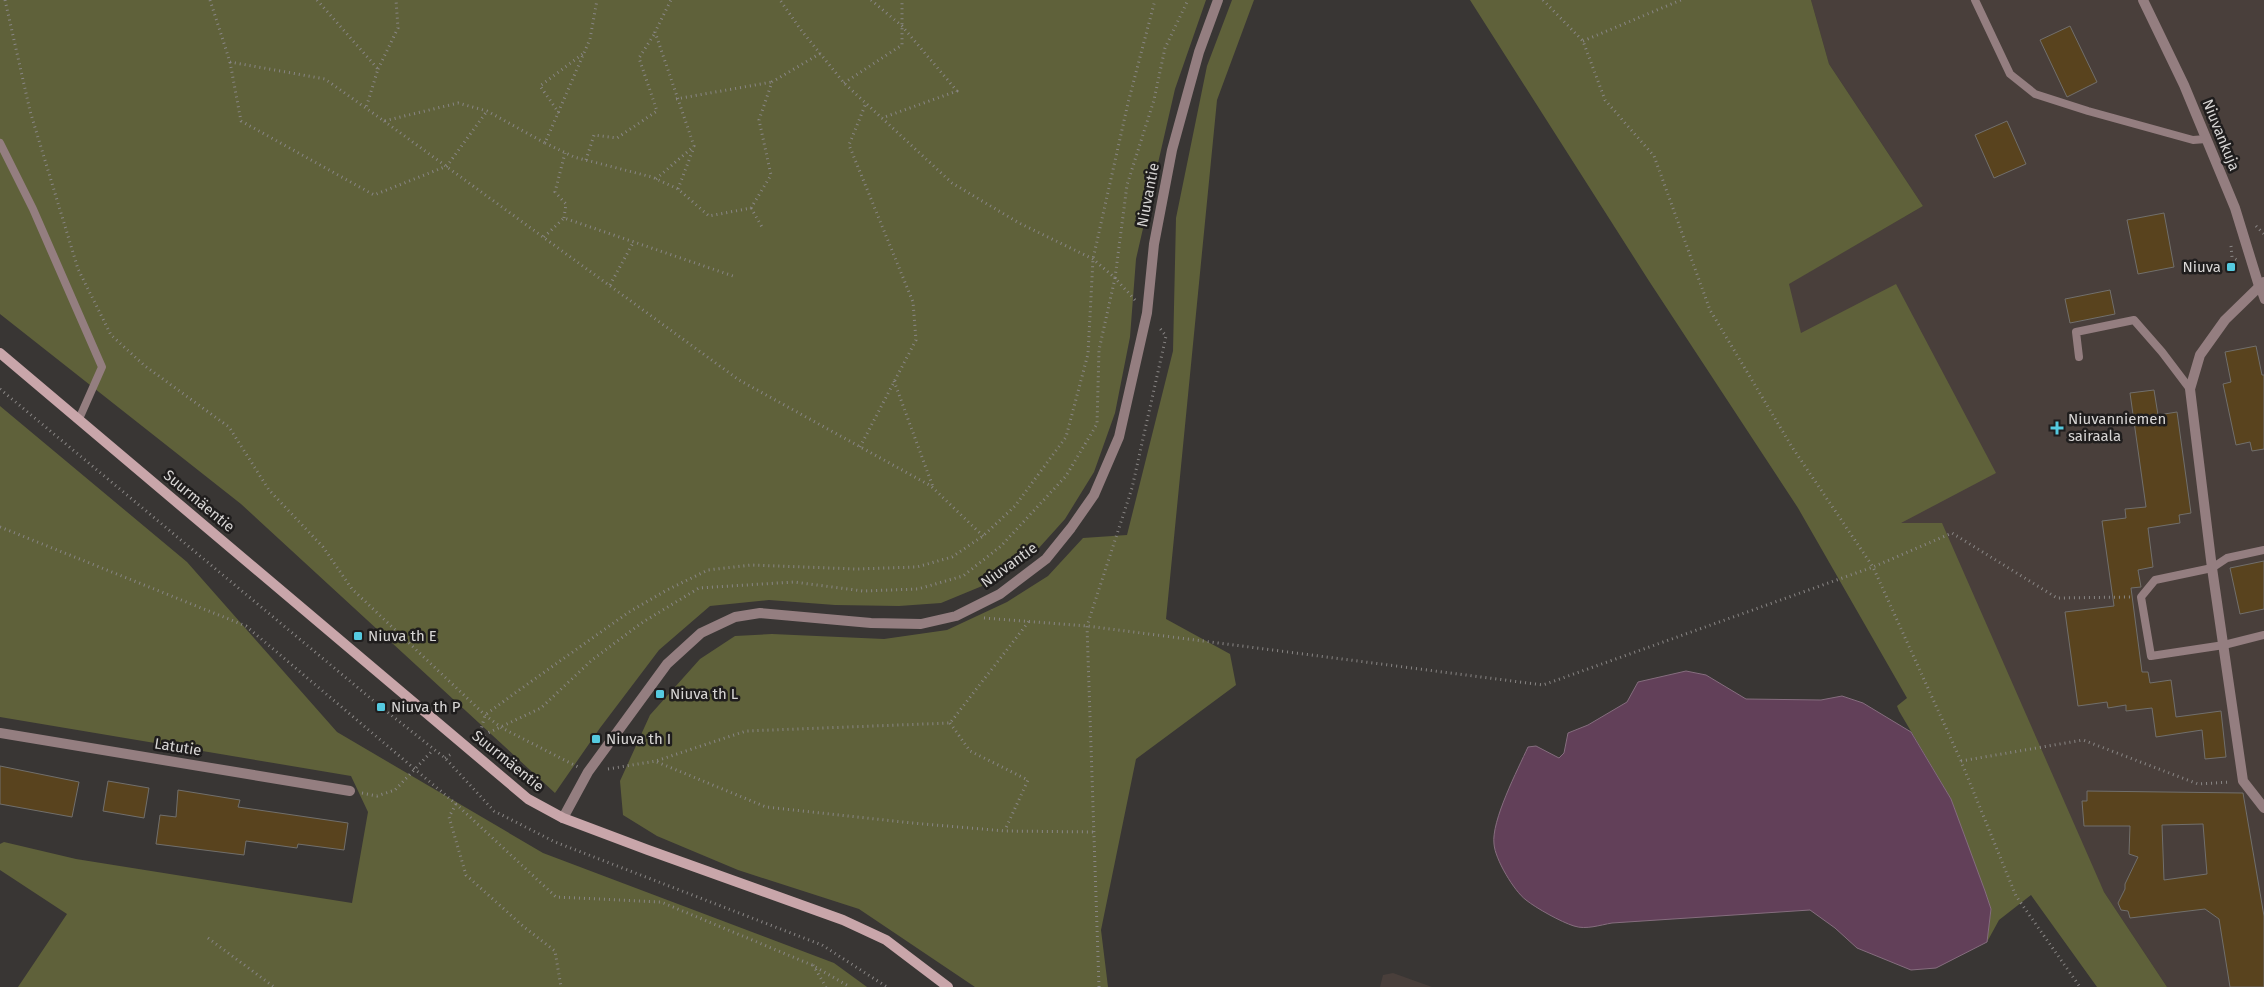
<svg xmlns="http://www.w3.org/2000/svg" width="2264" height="987" font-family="'Fira Sans',sans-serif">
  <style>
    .built { fill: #493f3b }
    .green { fill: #5f613a }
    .water { fill: #624059; stroke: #856d7e }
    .building { fill: #59431e; stroke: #716f6c; fill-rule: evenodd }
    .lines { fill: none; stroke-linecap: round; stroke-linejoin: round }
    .path { stroke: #898685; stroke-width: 3; stroke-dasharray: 1 4; stroke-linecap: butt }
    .service { stroke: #947e80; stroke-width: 8 }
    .minor { stroke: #947e80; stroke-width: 10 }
    .tertiary { stroke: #947e80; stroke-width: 10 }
    .secondary { stroke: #c9a6aa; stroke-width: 10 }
    .poi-dot { fill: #55cae0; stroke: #1f1d1d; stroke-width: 2 }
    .labels { text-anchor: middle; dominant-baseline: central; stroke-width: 5; stroke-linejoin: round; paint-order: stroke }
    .street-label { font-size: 15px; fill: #d8d6d5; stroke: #1f1d1d }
    .poi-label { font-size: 15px; fill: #d8d6d5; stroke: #1f1d1d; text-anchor: start }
  </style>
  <rect width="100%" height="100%" fill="#393634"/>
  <g class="built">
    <polygon points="1811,0 2264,0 2264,987 2167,987 2104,892 1900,523 1801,334 1788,284 1923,206 1829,64"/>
    <polygon points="1393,973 1432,987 1380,987 1383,975"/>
  </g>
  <g class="green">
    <polygon points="0,0 1206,0 1175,89 1136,259 1130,337 1115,413 1094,472 1065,519 1029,559 987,584 941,603 899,606 835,605 769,600 710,606 659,650 600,728 555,793 241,504 0,314"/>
    <polygon points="1232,0 1254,0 1217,100 1166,619 1230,654 1236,685 1136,759 1101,930 1108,987 975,987 859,909 738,870 657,836 623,815 620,781 650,715 700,659 735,636 772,634 884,639 947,630 1007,602 1048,576 1083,538 1127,535 1173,351 1176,218 1207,66"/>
    <polygon points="1470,0 1811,0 1829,64 1923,206 1789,284 1801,333 1896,284 1996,473 1901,523 1942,523 2104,892 2167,987 2097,987 2031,895 1999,920 1987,942 1991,910 1951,799 1899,711 1897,706 1907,698 1798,508 1649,281"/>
    <polygon points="0,406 187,562 337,732 543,853 834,963 867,987 18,987 67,914 0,870 0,844 4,842 76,859 352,903 368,812 351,776 0,717"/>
  </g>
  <path class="water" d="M1686,671L1706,675L1746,699L1821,700L1842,696L1863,703L1911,732L1951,799L1985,891L1991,909L1987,942L1936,968L1911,970L1857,948L1835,928L1810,910L1612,923C1600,925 1586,930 1574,926C1561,922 1536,908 1526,900C1514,891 1495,859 1494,844C1491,821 1518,769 1528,747L1536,746L1559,758L1564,753L1568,733L1588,725L1627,702L1638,682Z"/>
  <g class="building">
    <polygon points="2070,26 2097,82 2067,97 2040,40"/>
    <polygon points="2007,121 2026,164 1994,178 1975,135"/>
    <polygon points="2164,213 2174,267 2138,274 2127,220"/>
    <polygon points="2110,290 2115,314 2070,323 2065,299"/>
    <polygon points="2256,346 2262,375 2264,375 2264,449 2252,451 2250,442 2236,445 2223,384 2231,382 2225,352"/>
    <polygon points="2154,390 2158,415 2177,412 2191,513 2179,515 2180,523 2148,528 2153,567 2138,570 2141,587 2131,588 2142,672 2148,672 2150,683 2171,680 2176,717 2221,711 2226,757 2205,759 2202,730 2156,737 2152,708 2126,711 2126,705 2108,708 2107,702 2078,706 2065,612 2114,606 2102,521 2126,518 2125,509 2146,507 2130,393"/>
    <polygon points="2264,561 2264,609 2240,614 2230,568"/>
    <polygon points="0,766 79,782 72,817 0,804"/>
    <polygon points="108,781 149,788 144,818 103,811"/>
    <polygon points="178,790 240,800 238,807 348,823 344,850 298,844 297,848 246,841 244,855 156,844 160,815 176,817"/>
    <path d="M2087,791L2243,793L2264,916V987H2230L2219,919L2205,909L2130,918L2128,911L2121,910L2118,903L2125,889V884L2138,857L2129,854L2130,826H2084L2082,801H2087ZM2203,824L2207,874L2164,880L2162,825Z"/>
  </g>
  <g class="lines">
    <g class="path">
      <polyline points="5,0 30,111 78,269 111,335 145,366 229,427 269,490 323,547 352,589 485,715 502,728 578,767"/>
      <polyline points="210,0 230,62 325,79 384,121 458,103 487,111 545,143 590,39 597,0"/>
      <polyline points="317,0 378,69 366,108"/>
      <polyline points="871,0 902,26 957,91 882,118"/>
      <polyline points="1543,0 1583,41 1605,100 1654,156 1710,310 1792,447 1873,567 1961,761 2016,896 2080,987"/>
      <polyline points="1583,41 1681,0"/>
      <polyline points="230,62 241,121 374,195 447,166 487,111"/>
      <polyline points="378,69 398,28 396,0"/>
      <polyline points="844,83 902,45 902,0"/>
      <polyline points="676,99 772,82"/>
      <polyline points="559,113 540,86 584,53"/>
      <polyline points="384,121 739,380 931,486 983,536"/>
      <polyline points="545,143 574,157 652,177 678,189 709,216 751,208 771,175 759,120 772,82 821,53"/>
      <polyline points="586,160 594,135 617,138 657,111 639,58 655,33"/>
      <polyline points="656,179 694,146 655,32 671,0"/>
      <polyline points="678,189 694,147"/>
      <polyline points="751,208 762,227"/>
      <polyline points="564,218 566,204 555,192 565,153"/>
      <polyline points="2256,226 2264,234"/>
      <polyline points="544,237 564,218 733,276"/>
      <polyline points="2231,246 2232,257 2237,260"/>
      <polyline points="610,285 634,241"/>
      <polyline points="1135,300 1115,278 1127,185 1154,100 1165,48 1188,0"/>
      <polyline points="894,381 933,487"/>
      <polyline points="0,389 381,707 445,758 494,811 555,842 822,945 887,987"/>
      <polyline points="860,447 916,340 913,302 849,145 866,103"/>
      <polyline points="0,527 246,626 456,804 556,897 661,902 812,965 850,987"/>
      <polyline points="984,618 1087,626 1543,685 1873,567 1952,533 2057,598 2130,597"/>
      <polyline points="950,723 970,751 1028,780 1005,830"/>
      <polyline points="479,737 485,715 522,688 629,612 667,590 708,570 751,565 856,569 917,567 952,557 983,536 1015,506 1066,437 1088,354 1093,259 1128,103 1155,0"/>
      <polyline points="475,739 541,708 592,660 643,622 699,588 794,582 863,591 918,589 963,576 1001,546 1066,476 1097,424 1099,350 1115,278 1093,259 1019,223 952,183 844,83 801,30 780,0"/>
      <polyline points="445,758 453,753"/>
      <polyline points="1961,761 2083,740 2198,784 2231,782"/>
      <polyline points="657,762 766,807 912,823 1005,831 1094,832"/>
      <polyline points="608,769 656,761 746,731 950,723 1030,620"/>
      <polyline points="362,793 377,796 395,790 433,750"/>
      <polyline points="456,804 449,817 466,875 524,927 555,951 561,987"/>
      <polyline points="208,938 274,987"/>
      <polyline points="813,965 826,987"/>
      <polyline points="1099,987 1087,626 1132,488 1166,336 1158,326"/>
    </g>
    <g class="service">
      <polyline points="1975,0 2010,74 2035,94 2088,111 2193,140 2206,139"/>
      <polyline points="0,143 33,209 102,367 79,419"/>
      <polyline points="2259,286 2264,300"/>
      <polyline points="2079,357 2076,332 2134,320 2162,352 2190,389"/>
      <polyline points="2264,550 2227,558 2212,568 2155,580 2141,597 2151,656 2224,645 2264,635"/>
    </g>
    <g class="minor">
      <polyline points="2143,0 2184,85 2235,208 2259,286"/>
      <polyline points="2264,282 2225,320 2200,355 2190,389 2212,568 2243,781 2264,808"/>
      <polyline points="0,733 350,791"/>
    </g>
    <polyline class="tertiary" points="563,818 588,772 667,664 701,633 735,617 760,613 871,623 921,624 956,616 1000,594 1046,559 1071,528 1094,495 1119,437 1147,313 1154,244 1172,150 1199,52 1218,0"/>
    <polyline class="secondary" points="0,353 528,799 563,818 648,850 843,920 886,940 948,987"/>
  </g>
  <g class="poi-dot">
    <rect x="2226" y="262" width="10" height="10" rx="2.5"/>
    <path d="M2054.5 420.5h5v5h5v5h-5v5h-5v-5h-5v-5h5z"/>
    <rect x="353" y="631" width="10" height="10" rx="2.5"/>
    <rect x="655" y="689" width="10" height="10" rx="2.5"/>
    <rect x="376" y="702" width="10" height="10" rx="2.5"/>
    <rect x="591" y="734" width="10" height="10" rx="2.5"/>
  </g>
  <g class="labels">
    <g class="street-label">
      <text transform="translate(2221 135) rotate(68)">Niuvankuja</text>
      <text transform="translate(1148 195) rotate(-79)">Niuvantie</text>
      <text transform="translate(199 501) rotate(40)">Suurmäentie</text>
      <text transform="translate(1009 565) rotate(-36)">Niuvantie</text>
      <text transform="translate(178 747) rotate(9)">Latutie</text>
      <text transform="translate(508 761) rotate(39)">Suurmäentie</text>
    </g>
    <g class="poi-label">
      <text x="2221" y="267" text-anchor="end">Niuva</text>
      <text x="2068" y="419">Niuvanniemen<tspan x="2068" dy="17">sairaala</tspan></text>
      <text x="368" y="636">Niuva th E</text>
      <text x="670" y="694">Niuva th L</text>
      <text x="391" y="707">Niuva th P</text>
      <text x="606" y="739">Niuva th I</text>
    </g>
  </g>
</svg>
